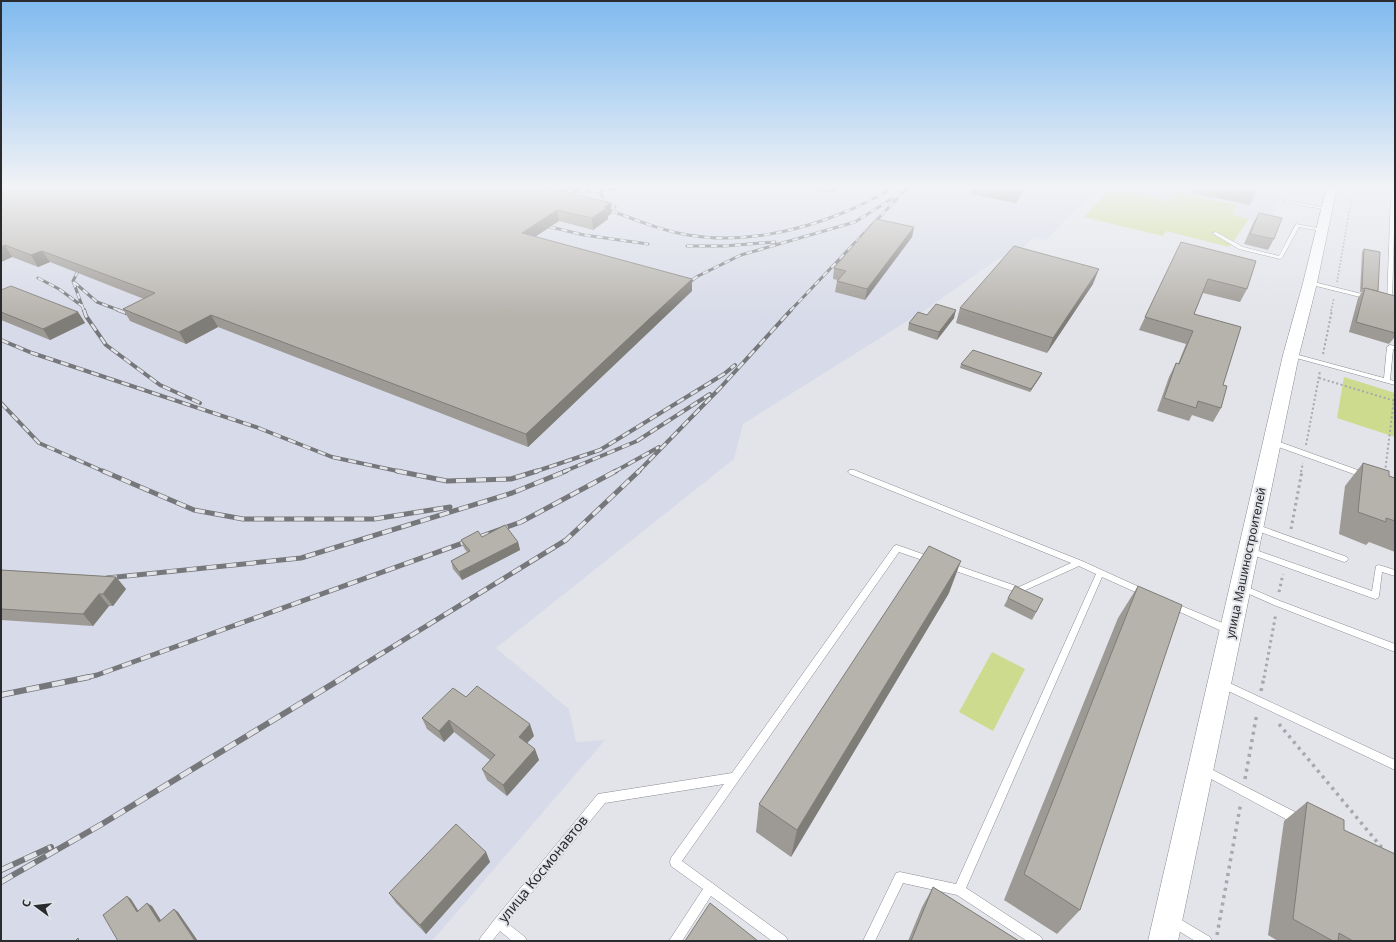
<svg xmlns="http://www.w3.org/2000/svg" width="1396" height="942" font-family="'Noto Sans',sans-serif">
	<rect width="100%" height="100%" fill="#e2e4ea"/>
	<path fill="#d7dae8" d="M1,186H1099L1046,240L1034,237L1017,254L996,260L928,308L743,424L734,459L496,648L569,709L576,742L605,740L432,941H1Z
		M1106,186H1285L1268,225L1234,215L1239,205L1177,192L1169,201Z"/>
	<path fill="#ccdb8e" d="M1112,187L1169,202L1177,193L1237,205L1233,215L1249,219L1229,247L1166,231L1163,236L1084,217Z
		M1344,377L1395,393V437L1337,418Z
		M992,652L1025,669L993,731L959,712Z"/>
	<g fill="none" stroke-linecap="round" stroke-linejoin="round">
		<g stroke="#8a8c92" stroke-width="1">
			<path id="service" d="M1360,186H1366L1395,192L1392,303L1390,304L1387,302L1391,193Z
				M1285,200L1327,208L1329,209L1327,210L1287,202H1285Z
				M1296,224L1322,229L1324,230L1322,231L1299,227L1282,258L1280,259L1239,249L1212,233L1216,232L1243,247L1279,256Z
				M1310,281L1370,296L1371,297L1368,299L1308,284V282Z
				M1390,345L1395,346V350L1393,349L1390,380L1395,381V385L1289,356L1288,355L1291,353L1384,378L1387,347Z
				M1270,440H1274L1366,473L1368,475L1366,477H1362L1270,444L1269,442Z
				M850,470H854L1082,561L1148,591L1149,593L1148,595L1145,596L1142,595L1102,577L966,888L1041,937L1043,941H1027L957,895L903,883L875,941H863L896,873L900,872L956,884L1096,574L1079,566L1019,593L947,568L946,566L947,564L950,563L1019,587L1071,563L850,474L848,472Z
				M1255,524L1347,557L1348,559L1347,561L1344,562L1252,529L1251,527L1252,525Z
				M897,545L934,558L935,560L934,562L931,563L899,552L682,861L786,937L788,941H772L711,896L682,941H669L703,889L671,866L670,862L671,858L724,784L605,803L507,923L525,937L527,941H512L500,931L492,941H479L481,937L495,919L598,794L732,773L894,546Z
				M1250,548L1372,591L1376,566L1379,565L1395,570V576L1382,572L1379,596L1378,598L1375,599L1247,553L1246,551L1247,549Z
				M1243,585L1280,601L1395,644V652L1274,605L1240,590L1239,588L1240,586Z
				M1172,602L1232,627L1233,630L1232,633L1229,634L1226,633L1169,607L1168,605L1169,603Z
				M1223,680L1395,760V770L1220,687L1218,684L1220,681Z
				M1205,766L1303,816L1304,820L1303,824L1299,825L1295,824L1202,774L1200,771L1202,768Z
				M1173,915L1210,937L1212,941H1195L1169,925L1167,921L1169,917Z"/>
		</g>
		<g stroke="#8a8c92" stroke-width="1">
			<path id="tertiary" d="M1327,186H1337L1317,283L1299,355L1178,941H1148L1283,355L1303,283Z"/>
		</g>
		<path stroke="#a6a8ad" stroke-width="1.5" stroke-dasharray="1.5 2" stroke-linecap="butt" d="M1337,282L1353,190
			M1331,311L1334,298"/>
		<path stroke="#a6a8ad" stroke-width="2" stroke-dasharray="2 2.5" stroke-linecap="butt" d="M1323,354L1332,310
			M1319,378L1395,401
			M1306,445L1320,371
			M1301,472L1303,463
			M1385,472L1395,391"/>
		<path stroke="#a6a8ad" stroke-width="3" stroke-dasharray="2.5 3.5" stroke-linecap="butt" d="M1385,474V471
			M1291,529L1302,471
			M1279,592L1283,574
			M1264,678L1276,613"/>
		<path stroke="#a6a8ad" stroke-width="3.5" stroke-dasharray="3 4.5" stroke-linecap="butt" d="M1261,691L1264,677
			M1279,724L1383,849
			M1245,779L1257,713
			M1217,935L1241,802"/>
		<use href="#service" fill="#fff" fill-rule="evenodd"/>
		<use href="#tertiary" fill="#fff" fill-rule="evenodd"/>
		<g stroke="#76777b" stroke-width="3">
			<path id="rail-far3" d="M601,187L599,191L607,203L615,207
				M555,191H599L630,186
				M601,207C629,217 658,230 688,235C740,244 797,232 845,212C863,205 880,195 897,186
				M538,224L584,235L648,244
				M687,246H724L775,242
				M78,271L73,281L84,311
				M38,278L59,289L82,306
				M74,282L97,302L121,311
				M683,287L698,276L741,255L855,222L893,198
				M790,311L909,186"/>
		</g>
		<g stroke="#76777b" stroke-width="4">
			<path id="rail-far2" d="M84,310L86,316L106,345L160,385L200,403
				M118,310L134,316
				M1,340L32,353L256,427L332,457L402,472
				M1,403L39,443L105,472
				M534,472L600,450L724,374L735,365
				M563,472L637,441L710,394
				M614,472L659,447
				M638,472L721,387L791,310"/>
		</g>
		<g stroke="#76777b" stroke-width="5">
			<path id="rail-far1" d="M103,471L194,510L243,519H374L450,507
				M397,471L447,481L511,479L537,471
				M107,578L301,558L512,493L566,471
				M84,678L97,675L521,522L616,471
				M342,678L566,540L639,471"/>
		</g>
		<g stroke="#76777b" stroke-width="6">
			<path id="rail" d="M1,695L89,677
				M1,870L51,847
				M1,882L102,824L344,677"/>
		</g>
		<use href="#rail-far3" stroke="#e2e4ea" stroke-width="2" stroke-dasharray="6" stroke-linecap="butt"/>
		<use href="#rail-far2" stroke="#e2e4ea" stroke-width="2.5" stroke-dasharray="8" stroke-linecap="butt"/>
		<use href="#rail-far1" stroke="#e2e4ea" stroke-width="3.5" stroke-dasharray="10" stroke-linecap="butt"/>
		<use href="#rail" stroke="#e2e4ea" stroke-width="4.5" stroke-dasharray="13" stroke-linecap="butt"/>
	</g>
	<path fill="#9d9994" d="M1,186L611,203V214L608,216V219L593,230L559,221L535,237L692,279V291L528,447L218,327L186,344L130,321L123,309L144,299L50,262L38,267L12,257L1,262Z
		M795,186H839L832,193Z
		M972,186H1025L1016,203L970,194Z
		M1196,186H1258L1255,194L1250,205L1193,193Z
		M1259,213L1274,239L1268,250L1244,244L1253,223Z
		M914,227L912,237L865,300L835,292L837,281L838,280L833,279L834,268Z
		M1181,242L1247,289L1240,302L1203,293L1194,314L1223,385L1221,408L1213,422L1192,415L1189,421L1157,411L1169,377L1176,363L1178,364L1186,344L1139,330Z
		M1364,249L1378,291L1395,296V338H1394L1389,344L1349,332L1358,298L1362,292H1360L1362,252Z
		M1093,284L1047,353L956,323L960,308Z
		M1,290L78,312L85,323L50,340L1,320Z
		M927,315L954,318L937,340L908,330L909,323Z
		M961,364L1042,373L1040,377L1030,392L960,368Z
		M1363,463L1389,476L1395,478V552L1369,542L1366,545L1339,534L1345,486Z
		M482,537L518,542L520,550L462,580L453,569L451,561L467,552L464,548L461,540Z
		M1,570L116,577L126,589L113,606H109L93,626L1,620Z
		M1138,586L1080,910L1057,934L1004,900L1118,618Z
		M949,593L791,857L756,832L759,804Z
		M1008,598L1039,607L1032,620L1004,606Z
		M466,697L534,736L527,743L539,760L507,796L487,780L482,769L490,760L454,732L444,742L427,729L422,718Z
		M1307,802L1344,830L1395,941H1278L1268,935L1284,821Z
		M486,852L490,862L426,934L396,903L389,893Z
		M933,887L1019,941H908L922,907Z"/>
	<path fill="#7f7d78" d="M833,186H839L832,193Z
		M1023,186H1025L1016,203L1018,193Z
		M611,203V214L608,216V219L593,230L592,218L604,207Z
		M557,210L559,221L524,244L522,233Z
		M914,227L912,237L865,300L867,289Z
		M5,245L12,257L1,262V247Z
		M42,251L50,262L38,267L31,255Z
		M1099,269L1093,284L1047,353L1053,338Z
		M692,279V291L528,447L526,434Z
		M956,310L954,318L937,340L939,332Z
		M78,312L85,323L50,340L43,329Z
		M211,315L218,327L186,344L179,332Z
		M1042,373L1040,377L1030,392L1031,389Z
		M518,542L520,550L462,580L459,572Z
		M961,561L949,593L791,857L797,830Z
		M116,577L126,589L113,606L103,594Z
		M99,594L109,606L93,626L83,614Z
		M449,720L454,732L444,742L439,731Z
		M530,724L534,736L522,748L519,737Z
		M535,749L539,760L507,796L503,785Z
		M486,852L490,862L426,934L420,925Z
		M127,896L131,899L141,915L137,912Z
		M147,903L152,906L164,925L159,922Z
		M174,909L178,912L198,941H195Z"/>
	<path fill="#b6b2ac" stroke="#7f7d78" d="M1,186H540L611,203L604,207L607,208L592,218L557,210L522,233L692,279L526,434L211,315L179,332L123,309L155,293L42,251L31,255L5,245L1,247Z
		M979,186H1023L1018,193Z
		M1213,186H1258L1255,194Z
		M1259,213L1282,218L1274,239L1250,234Z
		M876,219L914,227L867,289L837,281L846,271L834,268Z
		M1181,242L1256,261L1247,289L1208,279L1194,314L1241,327L1223,385L1227,386L1221,408L1198,401L1196,408L1164,398L1176,363L1179,364L1193,331L1145,317Z
		M1014,246L1099,269L1053,338L960,308Z
		M1364,249L1380,252L1378,291L1365,288V289L1362,288Z
		M11,286L78,312L43,329L1,312V290Z
		M1365,288L1395,296V333L1356,322Z
		M936,304L956,310L939,332L909,323L918,312L927,315Z
		M973,350L1042,373L1031,389L961,364Z
		M1363,463L1389,471V476L1395,478V521L1386,518V522L1358,512Z
		M505,525L518,542L459,572L451,561L470,551L461,540L478,531L482,537Z
		M929,546L961,561L797,830L759,804Z
		M1,570L116,577L103,594H99L83,614L1,609Z
		M1015,586L1043,599L1036,612L1008,598Z
		M1138,586L1182,605L1080,910L1024,874Z
		M477,686L530,724L519,737L535,749L503,785L482,769L495,755L449,720L439,731L422,718L453,688L466,697Z
		M1307,802L1344,820V830L1395,854V941H1353L1339,933L1338,941H1333L1293,919Z
		M456,824L486,852L420,925L389,893Z
		M933,887L1019,941H911Z
		M127,896L137,912L147,903L159,922L174,909L195,941H118L103,915Z
		M710,903L758,941H685Z
		M78,938L79,941H75Z"/>
	<linearGradient id="sky" x2="0" y2="1"><stop stop-color="#7fbaef"/><stop offset="0.59" stop-color="#f2f3f6"/><stop offset="1" stop-color="#f2f3f6" stop-opacity="0"/></linearGradient>
	<rect width="1396" height="317" fill="url(#sky)"/>
	<g text-anchor="middle" stroke-width="4" stroke-linejoin="round" paint-order="stroke">
		<g font-size="12" fill="#2a2b2e" stroke="#e2e4ea">
			<text transform="translate(1246 563) rotate(-78)" y="4">улица Машиностроителей</text>
		</g>
		<g font-size="14" fill="#2a2b2e" stroke="#e2e4ea">
			<text transform="translate(543 869) rotate(-51)" y="5">улица Космонавтов</text>
		</g>
	</g>
	<rect width="1396" height="942" fill="none" stroke="#2a2b2e" stroke-width="4"/>
	<g transform="translate(36 906) rotate(285)" stroke="#e2e4ea" stroke-width="3" paint-order="stroke">
	<path d="M0-3L7 15L0 10L-7 15Z" fill="#2a2b2e"/>
	<text y="-6" font-size="11" font-weight="bold" text-anchor="middle" fill="#2a2b2e">С</text>
	</g>
</svg>
